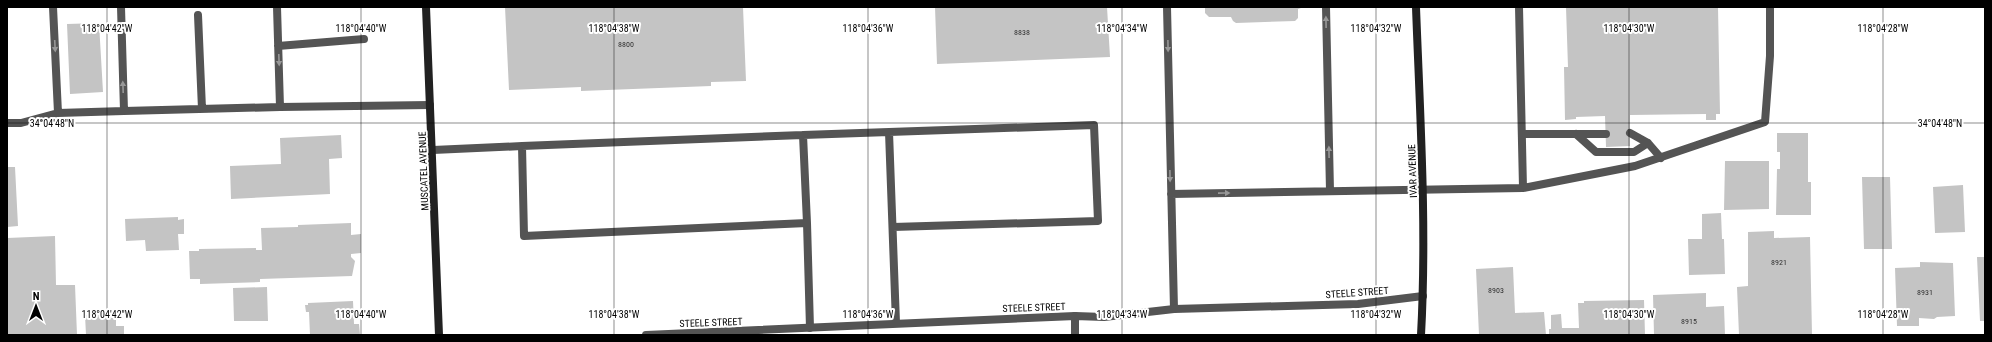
<svg xmlns="http://www.w3.org/2000/svg" width="1992" height="342" font-family="'Roboto Condensed',sans-serif">
	<rect width="100%" height="100%" fill="#fff"/>
	<path fill="#c4c4c4" d="M505,7H743L746,81L711,82V86L581,91V87L509,90Z
		M935,7H1107L1110,57L937,64Z
		M1205,7H1304L1298,9V18L1295,21L1236,23L1233,21L1231,17H1209L1205,13Z
		M1566,7H1718L1720,114H1716V120H1706V114L1630,115V146L1606,147L1605,116L1576,117V119L1565,120L1564,67H1568Z
		M99,23L103,92L70,94L67,24Z
		M1777,133H1808V182H1811V215H1776L1777,169H1780V152H1777Z
		M341,135L342,158L329,159L330,194L231,199L230,166L281,164L280,138Z
		M1725,161H1769V209L1724,210Z
		M7,167H15L18,226L7,227Z
		M1862,177H1890L1892,249H1864Z
		M1963,185L1965,232L1935,233L1933,187Z
		M1721,213L1722,239H1724L1725,274L1689,275L1688,239H1702V214Z
		M178,217V220L184,219V234H178L179,250L146,251L145,240L126,241L125,219Z
		M351,223V235L361,234V253L351,254V257L355,261L352,276L260,279V282L200,284V279H190L189,251H199V249L256,248V250H262L261,228L298,227V225Z
		M1774,231V238L1810,237L1812,335H1739L1737,287L1748,286V232Z
		M55,236L56,285H75L77,335H7V238Z
		M1977,257H1985V321H1980Z
		M1920,262L1953,263L1955,316L1937,317L1934,319L1919,318V326H1897L1895,268L1920,267Z
		M1513,267L1515,313L1544,312L1546,335H1479L1476,269Z
		M267,287L268,321H234L233,288Z
		M1706,293V307L1724,306L1725,335H1654L1653,295Z
		M1644,300L1645,335H1549V329H1551V315L1561,314L1562,328H1579L1578,303H1584V301Z
		M353,301L354,324H359L360,335H310L309,312H306L305,305H308V303Z
		M116,314V326H124V335H86L85,315Z"/>
	<g fill="none" stroke-linecap="round" stroke-linejoin="round">
		<path stroke="#545454" stroke-width="8" d="M53,7L58,113L124,111L121,7
			M277,7L280,107
			M1167,7L1174,309
			M1326,7L1330,191
			M198,15L202,109
			M278,46L364,39
			M124,111L280,107L430,105
			M7,123H21L58,113
			M1630,133L1648,143L1661,158
			M1522,134H1606
			M1576,134L1596,152H1634L1648,143
			M803,135L522,146L524,236L807,223
			M433,150L522,146
			M1523,188L1635,166L1765,122L1770,56V7
			M1171,194L1523,188L1519,7
			M893,227L1098,221L1094,125L889,132L896,323
			M1075,316V335
			M810,328L807,223L803,135L889,132"/>
		<path stroke="#545454" stroke-width="8" d="M646,335L1075,316L1104,317L1174,309L1358,304L1423,296"/>
		<path stroke="#212121" stroke-width="8" d="M426,7L439,335
			M1416,7C1420,116 1427,226 1421,335"/>
	</g>
	<defs><path id="oneway-solid" d="M-6-.8H1V-3.2L6.5 0L1 3.2V.8H-6Z"/></defs>
	<g fill="#989898">
		<use href="#oneway-solid" transform="translate(1326 22) rotate(-91)"/>
		<use href="#oneway-solid" transform="translate(55 46) rotate(87)"/>
		<use href="#oneway-solid" transform="translate(1168 46) rotate(89)"/>
		<use href="#oneway-solid" transform="translate(279 60) rotate(88)"/>
		<use href="#oneway-solid" transform="translate(123 87) rotate(-92)"/>
		<use href="#oneway-solid" transform="translate(1329 152) rotate(-91)"/>
		<use href="#oneway-solid" transform="translate(1170 176) rotate(89)"/>
		<use href="#oneway-solid" transform="translate(1224 193) rotate(-1)"/>
	</g>
	<path fill="none" stroke="#000" stroke-width="1" stroke-opacity="0.45" d="M107,7V335M361,7V335M614,7V335M868,7V335M1122,7V335M1376,7V335M1629,7V335M1883,7V335M7,123H1985"/>
	<g text-anchor="middle" stroke-width="4" stroke-linejoin="round" paint-order="stroke">
		<g font-size="8" fill="#313131">
			<text x="1022" y="35">8838</text>
			<text x="626" y="47">8800</text>
			<text x="1779" y="265">8921</text>
			<text x="1496" y="293">8903</text>
			<text x="1925" y="295">8931</text>
			<text x="1689" y="324">8915</text>
		</g>
		<g font-size="10" fill="#000" stroke="#fff">
			<text transform="translate(423 171) rotate(-92)" y="4">MUSCATEL AVENUE</text>
			<text transform="translate(1412 171) rotate(-92)" y="4">IVAR AVENUE</text>
			<text transform="translate(1357 292) rotate(-4)" y="4">STEELE STREET</text>
			<text transform="translate(1034 307) rotate(-2)" y="4">STEELE STREET</text>
			<text transform="translate(711 322) rotate(-2)" y="4">STEELE STREET</text>
		</g>
	</g>
	<g font-size="10" text-anchor="middle" fill="#000" stroke="#fff" stroke-width="4" stroke-linejoin="round" paint-order="stroke">
		<text x="107" y="32">118°04'42"W</text>
		<text x="361" y="32">118°04'40"W</text>
		<text x="614" y="32">118°04'38"W</text>
		<text x="868" y="32">118°04'36"W</text>
		<text x="1122" y="32">118°04'34"W</text>
		<text x="1376" y="32">118°04'32"W</text>
		<text x="1629" y="32">118°04'30"W</text>
		<text x="1883" y="32">118°04'28"W</text>
		<text x="52" y="127">34°04'48"N</text>
		<text x="1940" y="127">34°04'48"N</text>
		<text x="107" y="318">118°04'42"W</text>
		<text x="361" y="318">118°04'40"W</text>
		<text x="614" y="318">118°04'38"W</text>
		<text x="868" y="318">118°04'36"W</text>
		<text x="1122" y="318">118°04'34"W</text>
		<text x="1376" y="318">118°04'32"W</text>
		<text x="1629" y="318">118°04'30"W</text>
		<text x="1883" y="318">118°04'28"W</text>
	</g>
	<rect width="1992" height="342" fill="none" stroke="#000000" stroke-width="16"/>
	<g transform="translate(36 306)" stroke="#ffffff" stroke-width="3" paint-order="stroke">
	<path d="M0-3L7 15L0 10L-7 15Z" fill="#000000"/>
	<text y="-6" font-size="11" font-weight="bold" text-anchor="middle" fill="#000000">N</text>
	</g>
</svg>
